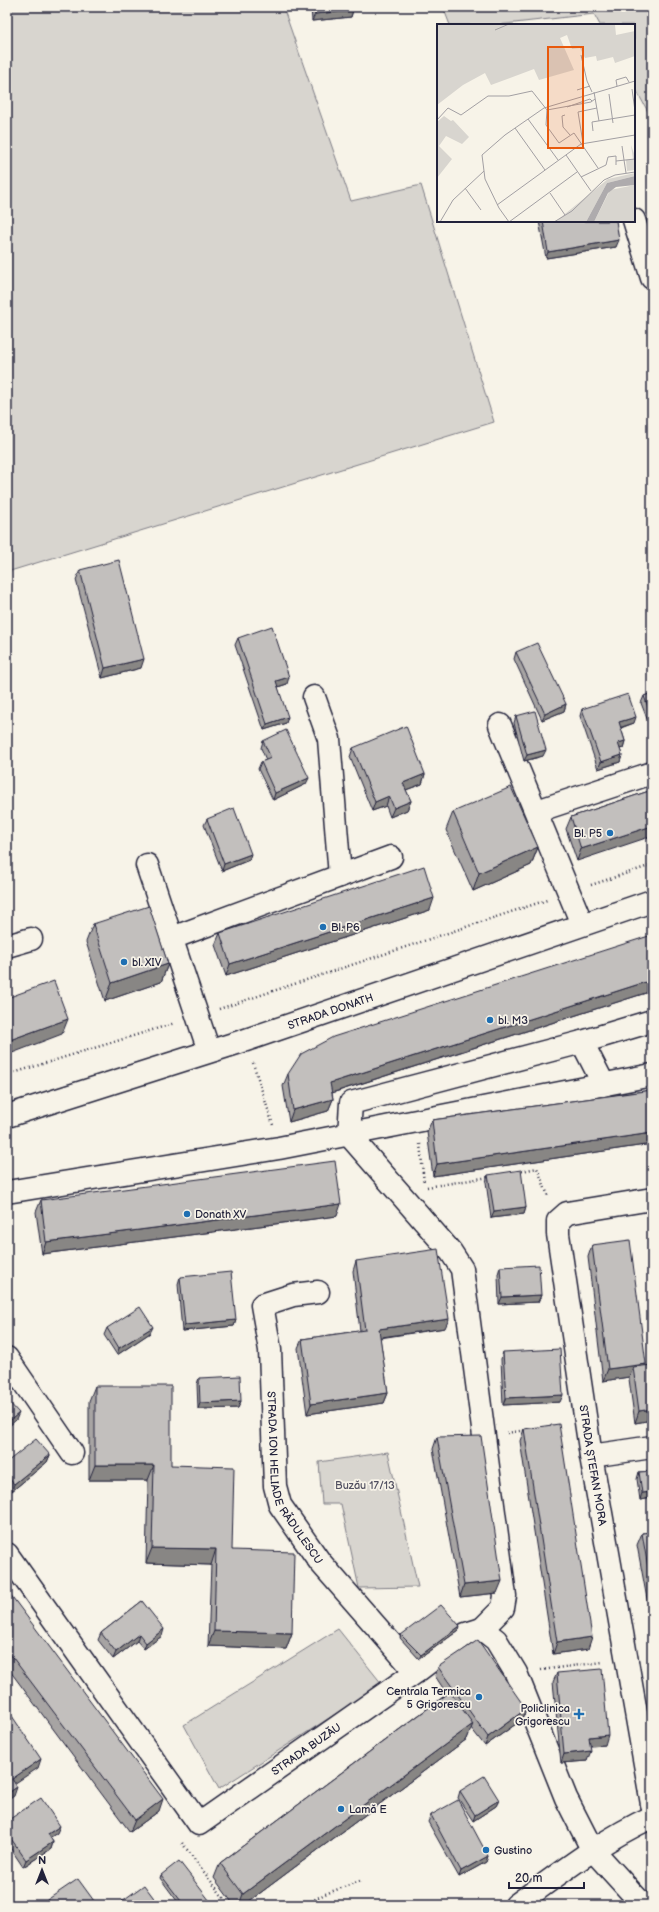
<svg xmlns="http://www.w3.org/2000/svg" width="659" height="1912" font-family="'Balsamiq Sans',sans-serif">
	<rect width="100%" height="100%" fill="#f7f3e8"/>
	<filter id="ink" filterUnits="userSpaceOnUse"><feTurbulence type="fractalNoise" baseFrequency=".025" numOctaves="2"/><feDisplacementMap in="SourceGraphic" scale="8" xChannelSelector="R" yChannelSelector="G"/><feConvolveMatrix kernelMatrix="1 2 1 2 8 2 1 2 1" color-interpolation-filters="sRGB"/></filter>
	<g filter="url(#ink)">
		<path fill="#d8d5cf" stroke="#7d7c85" d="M7,7H283L351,201L421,185L494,422L7,572Z
			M443,7H652V119L634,86V25H600L594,14L497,25H450Z
			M388,1452L418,1587L359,1588L341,1504H322L319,1462Z
			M338,1629L382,1684L219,1789L184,1725Z"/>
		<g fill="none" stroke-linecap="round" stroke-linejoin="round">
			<g stroke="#22223b" stroke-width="25">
				<g id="minor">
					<path d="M634,220L652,278"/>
					<path d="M314,697L329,739L340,876"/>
					<path d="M500,725L582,924"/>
					<path d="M537,811L652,773"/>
					<path d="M147,865L209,1051"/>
					<path d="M172,938L391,857"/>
					<path d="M7,946L31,939"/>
					<path d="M582,1042L604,1085"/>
					<path d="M7,1192L279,1148L652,1075"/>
					<path id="s1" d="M652,1199L567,1213L558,1221V1234L591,1456L652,1804"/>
					<path id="s2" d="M318,1292L293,1295L262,1305L270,1350L275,1486L280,1505L320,1562L416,1672"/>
					<path d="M7,1358L72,1453"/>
					<path d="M591,1456L652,1447"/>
					<path id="s3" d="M7,1554L199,1824L416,1672L466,1634L482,1629L496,1640L516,1673L566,1798L592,1849L643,1905"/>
					<path d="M482,1629L503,1608L505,1596L462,1269L451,1252L349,1135L351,1103L582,1042L652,1021"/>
				</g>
			</g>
			<g stroke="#22223b" stroke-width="25">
				<g id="major">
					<path id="s4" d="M7,1116L246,1040L652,901"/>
					<path d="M516,1905C560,1873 602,1840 652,1817"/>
				</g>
			</g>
			<path stroke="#22223b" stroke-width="2.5" stroke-dasharray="1 3" stroke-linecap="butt" d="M591,885L652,865
				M219,1009L547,900
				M253,1063L273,1125
				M7,1075L175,1023
				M420,1144L424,1183
				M518,1172L537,1168L549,1198
				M427,1187L489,1177
				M507,1433L526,1430
				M541,1670L603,1662
				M182,1843L229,1905
				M304,1905L325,1894L360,1881"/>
			<use href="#minor" stroke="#f7f3e8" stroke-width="22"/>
			<use href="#major" stroke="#f7f3e8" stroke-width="22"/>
		</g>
		<path fill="#a7a4a3" stroke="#22223b" d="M311,7H353V10L351,17L312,21Z
			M539,221H616V247L546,258Z
			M80,570L141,668L102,678L76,580Z
			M238,638L287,684L278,687L286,723L264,730L235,645Z
			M516,652L566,704L564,711L542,720L514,659Z
			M652,693V729H651L641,703L644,696Z
			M582,709L634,723L621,728L625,741L623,748L620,749L622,755L620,762L598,769L580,716Z
			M516,716L543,756L524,761L514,723Z
			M263,741L306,784L273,800L258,769L261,762L266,760L261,748Z
			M353,748L425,774L422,784L406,790L411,801L407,810L390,817L386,806L372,811L350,757Z
			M652,790L577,861L566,829L571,817Z
			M453,812L538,847L531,865L473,891L446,830Z
			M207,819L249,860L222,871L204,825Z
			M430,910L226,976L215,945L220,933Z
			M93,924L168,964L161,982L105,1001L86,942Z
			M652,935V991L332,1093L333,1099L328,1111L289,1122L283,1086L288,1074Z
			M652,1090V1144L433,1176L427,1132L432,1120Z
			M488,1175L526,1207L524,1214L491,1218L486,1182Z
			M41,1200L337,1216L42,1254L36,1212Z
			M592,1245L645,1366L652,1365V1420L635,1423L629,1379V1377L603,1381L588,1257Z
			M356,1261L445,1328L380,1338L388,1393L384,1403L307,1414L298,1348L302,1339L360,1331L353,1271Z
			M500,1267L541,1295L538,1302L499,1304L498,1274Z
			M180,1277L236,1320L234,1326L182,1331L178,1284Z
			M107,1328L150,1333L117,1355L104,1335Z
			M503,1352L560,1402L503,1405L501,1359Z
			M199,1378L241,1401L238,1408L198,1409L197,1384Z
			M95,1386L171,1465L292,1633L286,1649L208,1646L211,1565L146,1563L148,1480H89V1401Z
			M524,1429L588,1649L553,1654L520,1441Z
			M437,1437L497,1593L460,1597L433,1449Z
			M50,1455L47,1462L12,1491L7,1485V1462Z
			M652,1471V1498L640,1500L637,1479L639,1472Z
			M652,1532V1626L637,1545L642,1533Z
			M7,1590L159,1811L130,1832L7,1667Z
			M142,1601L162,1636L144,1649L137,1641L113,1659L98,1640L101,1633Z
			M459,1630L419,1659L400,1638L401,1635Z
			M438,1667L526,1709L523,1719L485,1746L471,1728L467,1739L244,1905H234L214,1878L220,1863L447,1694L435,1676Z
			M557,1673L605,1745L590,1746L587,1761L561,1763L553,1682Z
			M460,1791L499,1800L496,1806L473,1821L458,1798Z
			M431,1815L488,1856L486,1862L459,1877L428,1822Z
			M7,1821L57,1833L50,1837L53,1842L51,1849L23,1867L7,1843Z
			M161,1875L213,1905H180L160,1878Z
			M47,1900L97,1905H45Z
			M122,1901L159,1905H122L121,1904Z"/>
		<path fill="#888684" stroke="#22223b" d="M353,10L351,17L312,21L315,14Z
			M619,240L616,247L546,258L548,252Z
			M144,659L141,668L102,678L105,668Z
			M289,677L287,684L274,688L276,681Z
			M566,704L564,711L542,720L545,714Z
			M288,717L286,723L264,730L267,724Z
			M636,717L634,723L616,729L619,722Z
			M625,741L623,748L616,750L618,743Z
			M546,750L543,756L524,761L527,755Z
			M622,755L620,762L598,769L601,762Z
			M425,774L422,784L400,792L403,783Z
			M309,778L306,784L273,800L275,793Z
			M389,796L386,806L372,811L375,802Z
			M411,801L407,810L390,817L394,808Z
			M652,826V836L577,861L581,849Z
			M538,847L531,865L473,891L479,873Z
			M251,854L249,860L222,871L224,864Z
			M434,898L430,910L226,976L230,964Z
			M168,964L161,982L105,1001L112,983Z
			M652,980V991L325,1095L330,1083Z
			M68,1019L62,1034L7,1055V1041Z
			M333,1099L328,1111L289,1122L293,1110Z
			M652,1133V1144L433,1176L437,1164Z
			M341,1204L337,1216L42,1254L46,1242Z
			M526,1207L524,1214L491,1218L494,1211Z
			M541,1295L538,1302L499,1304L502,1297Z
			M449,1319L445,1328L375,1338L379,1329Z
			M236,1320L234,1326L182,1331L185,1325Z
			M153,1327L150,1333L117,1355L119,1348Z
			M646,1364L641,1376L633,1367L629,1377L603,1381L608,1369Z
			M388,1393L384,1403L307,1414L311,1404Z
			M563,1395L560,1402L503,1405L506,1398Z
			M241,1401L238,1408L198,1409L200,1403Z
			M652,1409V1420L635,1423L639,1411Z
			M19,1413L16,1420L7,1428V1423Z
			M50,1455L47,1462L12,1491L14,1484Z
			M95,1465H154L148,1480H89Z
			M652,1492V1498L640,1500L642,1493Z
			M152,1548L216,1549L211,1565L146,1563Z
			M502,1581L497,1593L460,1597L464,1585Z
			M460,1626L459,1630L419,1659L421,1655Z
			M164,1629L162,1636L144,1649L146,1643Z
			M214,1631L292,1633L286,1649L208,1646Z
			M139,1634L137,1641L113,1659L116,1652Z
			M592,1637L588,1649L553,1654L557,1642Z
			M526,1709L523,1719L485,1746L488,1737Z
			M473,1724L467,1739L244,1905H239L243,1894Z
			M608,1735L605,1745L586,1746L589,1737Z
			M591,1751L587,1761L561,1763L564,1754Z
			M41,1759L38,1768L8,1788L12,1779Z
			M17,1787L14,1796L7,1801V1794Z
			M163,1799L159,1811L130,1832L135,1820Z
			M499,1800L496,1806L473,1821L475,1815Z
			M60,1826L57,1833L45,1841L48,1834Z
			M53,1842L51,1849L23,1867L26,1860Z
			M488,1856L486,1862L459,1877L461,1871Z"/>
		<path fill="#c2bfbd" stroke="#22223b" d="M314,7H353V10L315,14Z
			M543,221H616L619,240L548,252Z
			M119,560L144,659L105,668L80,570Z
			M272,626L289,677L276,681L288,717L267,724L238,638Z
			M537,643L566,704L545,714L516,652Z
			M652,693V718L644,696Z
			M628,694L636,717L619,722L625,741L618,743L622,755L601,762L582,709Z
			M535,711L546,750L527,755L516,716Z
			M406,726L425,774L403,783L411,801L394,808L389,796L375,802L353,748Z
			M286,730L309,778L275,793L261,762L271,758L263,741Z
			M511,787L538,847L479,873L453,812Z
			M652,790V826L581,849L571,817Z
			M234,808L251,854L224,864L207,819Z
			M424,866L434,898L230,964L220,933Z
			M149,906L168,964L112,983L93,924Z
			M652,935V980L330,1083L333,1099L293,1110L288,1074L301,1054L333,1037Z
			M54,981L68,1019L7,1041V998Z
			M652,1090V1133L437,1164L432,1120Z
			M335,1161L341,1204L46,1242L41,1200Z
			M521,1170L526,1207L494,1211L488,1175Z
			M630,1240L646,1364L608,1369L592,1245Z
			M438,1249L449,1319L379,1329L388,1393L311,1404L302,1339L365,1330L356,1261Z
			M539,1265L541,1295L502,1297L500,1267Z
			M231,1272L236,1320L185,1325L180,1277Z
			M140,1307L153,1327L119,1348L107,1328Z
			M560,1349L563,1395L506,1398L503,1352Z
			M652,1365V1409L639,1411L633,1367Z
			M240,1376L241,1401L200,1403L199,1378Z
			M95,1386H171V1465L234,1467L232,1550L294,1552L292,1633L214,1631L216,1549L152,1548L154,1465H95Z
			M7,1400L19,1413L7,1423Z
			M559,1424L592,1637L557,1642L524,1429Z
			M481,1436L502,1581L464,1585L437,1437Z
			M36,1439L50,1455L14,1484L7,1476V1462Z
			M652,1471V1492L642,1493L639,1472Z
			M652,1532V1591L642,1533Z
			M7,1590L163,1799L135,1820L7,1650Z
			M142,1601L164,1629L146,1643L139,1634L116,1652L101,1633Z
			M441,1605L460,1626L421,1655L401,1635Z
			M478,1640L526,1709L488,1737L438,1667Z
			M602,1669L608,1735L589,1737L591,1751L564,1754L557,1673Z
			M450,1692L473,1724L243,1894L220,1863Z
			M12,1716L41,1759L12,1779L17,1787L7,1794V1719Z
			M484,1776L499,1800L475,1815L460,1791Z
			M41,1798L60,1826L48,1834L53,1842L26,1860L7,1833V1821Z
			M458,1800L488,1856L461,1871L431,1815Z
			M179,1861L213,1905H184L161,1875Z
			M78,1879L97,1905H50L47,1900Z
			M144,1885L159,1905H126L122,1901Z"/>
	</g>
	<g fill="#1f6fb2" stroke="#f7f3e8" stroke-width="1.5">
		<circle cx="610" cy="833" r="4"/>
		<circle cx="323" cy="927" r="4"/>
		<circle cx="124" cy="962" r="4"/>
		<circle cx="490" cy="1020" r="4"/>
		<circle cx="187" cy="1214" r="4"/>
		<circle cx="479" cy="1697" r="4"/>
		<path d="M577 1708h4v4h4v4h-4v4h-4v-4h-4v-4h4z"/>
		<circle cx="341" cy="1809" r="4"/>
		<circle cx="486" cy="1850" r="4"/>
	</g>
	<g text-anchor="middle" stroke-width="3.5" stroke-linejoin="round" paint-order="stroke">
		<g font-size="11" fill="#22223b" stroke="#f7f3e8" text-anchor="start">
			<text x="602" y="837" text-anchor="end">Bl. P5</text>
			<text x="331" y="931">Bl. P6</text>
			<text x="132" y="966">bl. XIV</text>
			<text x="498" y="1024">bl. M3</text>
			<text x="195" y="1218">Donath XV</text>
			<text x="471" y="1695" text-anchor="end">Centrala Termica<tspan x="471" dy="13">5 Grigorescu</tspan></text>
			<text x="570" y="1712" text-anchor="end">Policlinica<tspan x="570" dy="13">Grigorescu</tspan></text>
			<text x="349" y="1813">Lamă E</text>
			<text x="494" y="1854">Gustino</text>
		</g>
		<g font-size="11" fill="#22223b" stroke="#f7f3e8">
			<text dy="4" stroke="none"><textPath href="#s4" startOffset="340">STRADA DONATH</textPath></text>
			<text dy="4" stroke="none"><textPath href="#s1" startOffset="345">STRADA ȘTEFAN MORA</textPath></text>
			<text dy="4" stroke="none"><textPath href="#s2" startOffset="237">STRADA ION HELIADE RĂDULESCU</textPath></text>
			<text dy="4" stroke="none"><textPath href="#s3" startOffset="462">STRADA BUZĂU</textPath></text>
		</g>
		<g font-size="11" fill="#504f60" stroke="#f7f3e8">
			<text x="365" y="1489">Buzău 17/13</text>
		</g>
	</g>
	<g transform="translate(437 24)">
		<rect width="198" height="198" fill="#f7f3e8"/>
		<path d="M0,0H181L178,1L179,11L198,7V32L178,39L176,33L160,37L159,32L148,34L143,24L135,25L130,11L123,14L137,46L102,56L97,45L54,61L48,49L26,61L0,81ZM7,92L14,97L16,96L32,113L25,120L9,112L2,122L15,135L0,154V98ZM194,121L198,132V146L190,147L189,136L196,135ZM198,149V152L170,159L149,198H118L171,155ZM198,161V198H157L173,166Z" fill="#d8d5cf"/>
		<path d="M198,152V161L179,163L171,169L157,198H149L170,159Z" fill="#aeabad"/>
		<path fill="none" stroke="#a29fa3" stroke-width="1" d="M58,6L72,0M144,31L150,57L155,68M180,62L179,56L189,53L192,58M195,65L198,87M140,66L153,62M157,68L162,97M172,70L176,99M130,83L153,75L155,77M110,86L154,78L158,75M128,91L125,92L126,103L133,111M91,95L121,136M0,96L11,84L24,91L51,72H72L95,67L110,86L109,101L122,119L137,109L161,144M78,104L108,146M156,107L155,98L198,91M146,119L141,88L160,84M185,122L187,136M129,131L154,167M187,136L189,149M179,141V137L198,135M144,153L169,141L171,133L179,132V137M28,164L44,186M113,169L128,191M60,181L144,120L198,111M3,198L16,176L47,147M72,198L140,148M72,198L62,184L48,155L45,131L68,111L107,84L198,57M117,198L135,187L167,156L178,151L198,148"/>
		<path fill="#e8590c" fill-opacity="0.15" stroke="#e8590c" stroke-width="2" d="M111,23H146V124H111Z"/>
		<rect width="198" height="198" fill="none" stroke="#22223b" stroke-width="2"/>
	</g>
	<rect width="659" height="1912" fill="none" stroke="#f7f3e8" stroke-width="24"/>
	<rect x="12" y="12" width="635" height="1888" fill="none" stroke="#22223b" stroke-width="1.5" filter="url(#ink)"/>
	<g transform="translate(42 1870)" stroke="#f7f3e8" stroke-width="3" paint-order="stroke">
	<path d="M0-3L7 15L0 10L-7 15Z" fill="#22223b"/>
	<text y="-6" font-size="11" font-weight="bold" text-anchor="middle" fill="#22223b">N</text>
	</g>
	<path d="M509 1882v6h75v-6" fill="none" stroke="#22223b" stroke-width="2"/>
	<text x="515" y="1882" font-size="12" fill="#22223b" stroke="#f7f3e8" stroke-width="3" paint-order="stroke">20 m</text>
</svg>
